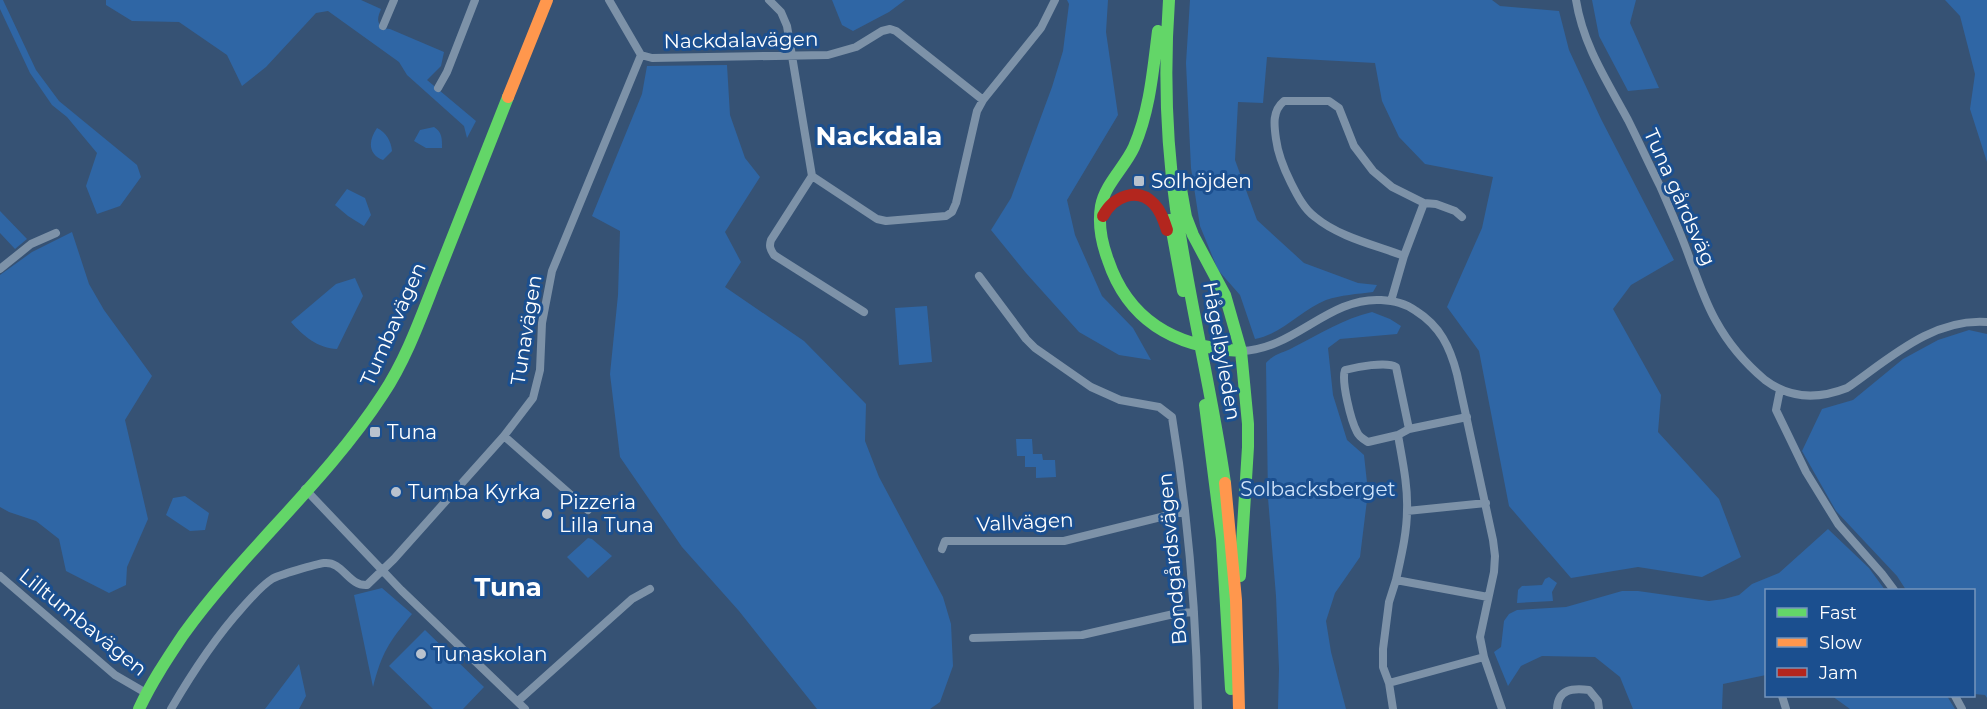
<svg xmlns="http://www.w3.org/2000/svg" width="1987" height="709" font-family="Montserrat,sans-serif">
	<rect width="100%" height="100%" fill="#365274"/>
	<path fill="#2f66a5" d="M0,0H3L36,70L59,101L137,165L141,177L120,206L97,214L86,186L97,153L67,117L52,105L30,73L0,9Z
		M106,0H361L381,9C378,17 376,21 382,28L390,29L444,52L441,66L427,80L476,121L467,138L464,126L407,75L399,62L328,11L316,13L266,67L242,86L227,55L179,22L132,21L106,5Z
		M832,0H905L889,12L853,31L842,25Z
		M1067,0H1108L1106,32L1118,115L1067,200L1075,235L1102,296L1133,328L1151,360L1119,355L1079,332L1026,273L991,230L1011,198L1052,87L1063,51L1069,4Z
		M1190,0H1492L1500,6L1559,11L1569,50L1601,119L1674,260L1631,285L1613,309L1661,395L1658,432L1719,499L1741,557L1702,577L1638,567L1571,578L1509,506L1479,351L1447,307L1482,228L1493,177L1425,164L1399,137L1382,101L1375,63L1267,57L1263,103L1238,102L1235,160L1257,220L1304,263L1358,283L1377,285L1373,292C1357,294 1341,295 1326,300C1301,310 1282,334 1255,339L1240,295L1218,270L1200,226L1191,168L1186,63Z
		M1592,0H1636L1630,23L1659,88L1628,91L1599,36Z
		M1945,0H1987V162L1970,109L1975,74L1960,16Z
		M727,65L730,115L745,158L760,177L725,232L741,262L725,287L804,341L866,404L865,441L879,477L943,597L951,624L953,666L940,702L930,709H817L739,611L682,547L620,457L610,374L618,295L620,231L592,216L642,94L647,66Z
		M434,127C442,132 442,138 442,148H426L414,141L420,130Z
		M377,128C386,132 391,141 392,151L383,160C368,154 368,141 377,128Z
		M347,189L365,198L371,215L364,226L348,216L335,205Z
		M0,211L27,239L15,249L0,233Z
		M72,232L89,284L104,310L152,376L125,420L148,519L127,567L126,585L109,593L66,571L59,539L36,521L9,512L0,507V275L32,252Z
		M355,278L363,296L337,349C319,349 302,335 291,322L336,284Z
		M927,306L932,362L899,365L895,308Z
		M1372,312L1390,319L1401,326L1397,334L1340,339L1328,348L1333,395L1347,440L1364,455L1368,492L1360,557L1335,593L1326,621L1331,652L1346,709H1278L1279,669L1276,596L1268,498L1266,363C1276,352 1282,354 1294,347C1320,334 1343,319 1372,312Z
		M1969,330L1987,334V698L1985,695L1974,694V590H1906L1897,576L1836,511L1802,451L1822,409L1853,400L1903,359L1938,340Z
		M1016,439H1032L1033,454H1042L1043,460H1055L1056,477L1036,478V467H1025V456H1017Z
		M185,496L209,513L205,530L190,531L166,515L173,498Z
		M1828,529L1869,568L1885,590H1766V675L1723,684L1722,709H1633L1620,677L1595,657L1542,656L1521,666L1508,686L1494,652L1501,647L1504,621L1509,614L1517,610L1566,607L1622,591H1638L1709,601L1724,599L1739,595L1752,584L1779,573Z
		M588,538L592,539L612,556L588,578L567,557Z
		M1549,577L1557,583L1552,592L1553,601L1517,603L1518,590L1522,586L1542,585L1545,579Z
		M382,588L412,614C389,642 382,652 373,687L354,595Z
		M425,630L484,687L463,709H433L389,666Z
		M299,664L306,696L299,709H265Z
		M1832,696H1947L1955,709H1850Z"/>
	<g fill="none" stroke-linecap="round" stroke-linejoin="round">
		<path stroke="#7d92a8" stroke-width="8" d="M609,0L641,55L652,58L828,55L856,47L882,31L890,29L896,31L983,100
			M769,0L781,12L787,26L812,176L877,219L886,221L946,216L952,212L956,203L977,111L983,100L1041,28L1055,0
			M1576,0C1583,45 1607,81 1628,120C1639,142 1649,164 1660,186C1671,211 1682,236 1691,262C1699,282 1705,302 1716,321C1728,343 1746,364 1765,380C1790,399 1819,399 1847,388C1889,359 1932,318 1987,322
			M383,26L394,0
			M438,88L447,72L475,0
			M812,176L771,240C769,246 770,249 774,255L864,312
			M1404,256C1375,245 1339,237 1315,217C1304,209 1297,195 1291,183C1284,169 1278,155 1276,139C1274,125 1272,111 1284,101H1329L1339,108L1354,146L1373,171L1392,187L1424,203L1436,204L1455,211L1462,217
			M0,269L31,244L56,233
			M979,276L1026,339L1035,348L1091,387L1120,400L1159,407L1172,417C1188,514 1196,611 1198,709
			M1391,301L1404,256L1424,203
			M1241,351C1294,350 1328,297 1381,300C1394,301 1405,303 1416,311C1440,326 1450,347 1457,374L1493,540L1495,556L1494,572L1480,637L1484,657L1502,709
			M1780,390L1776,410L1806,472L1838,524L1882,574L1894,590
			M1409,429L1398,435L1368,442C1363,439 1359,437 1357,432C1351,421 1341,381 1345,370C1356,367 1387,361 1396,367L1409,429L1467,417
			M504,436L588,510
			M305,489L401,590L525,709
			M1407,511L1486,503
			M942,549L945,541H1064L1185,511
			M0,576L115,675L146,693
			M1396,580C1401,557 1407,533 1407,510C1408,485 1402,459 1398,435
			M973,638L1082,635L1178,613L1194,612
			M1389,683L1484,657
			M1782,696L1786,709
			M1955,696L1962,709
			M518,701L632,599L650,589
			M171,709C192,673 214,639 242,608C251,598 261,586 272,579C278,575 317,564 324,563C343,561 348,586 367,585L394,559L504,436L533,398L540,370L542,323L552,271L641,55
			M1393,709L1389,683L1383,667V649L1389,602L1396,580L1488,597
			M1557,709C1558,689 1572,688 1589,690L1598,701L1599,709"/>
		<path stroke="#63d668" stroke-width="12" d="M1169,0C1164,70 1166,140 1176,209C1189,301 1212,391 1225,483
			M1158,31C1153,70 1150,110 1134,147C1125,167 1105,184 1101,206C1098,224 1102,244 1108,260C1129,323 1178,348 1241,351
			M1181,189L1186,217L1193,235L1225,295L1241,351L1248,424V447L1240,576
			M1170,220L1183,291
			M1205,405L1222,539L1231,689
			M139,709C151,683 167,659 183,635C244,550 326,482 383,394C407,358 422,314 438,274C461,215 485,156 508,97"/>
		<path stroke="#ff974d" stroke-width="12" d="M508,97L547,0
			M1225,483L1236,600L1239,709"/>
		<path stroke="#b3261e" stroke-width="12" d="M1103,216C1113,197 1137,186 1154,204C1161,211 1164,221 1167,230"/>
	</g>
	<g fill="#b9c2ce" stroke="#1b4f8f" stroke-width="2">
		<rect x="1133" y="175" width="12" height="12" rx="3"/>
		<rect x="369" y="426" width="12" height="12" rx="3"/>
		<circle cx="396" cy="492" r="6"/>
		<circle cx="547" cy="514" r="6"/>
		<circle cx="421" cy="654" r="6"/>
	</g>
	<g text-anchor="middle" stroke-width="6" stroke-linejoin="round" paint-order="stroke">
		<g font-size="20" fill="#fff" stroke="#1b4f8f">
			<text transform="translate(741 40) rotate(-1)" y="7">Nackdalavägen</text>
			<text transform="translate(1680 197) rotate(66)" y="7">Tuna gårdsväg</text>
			<text transform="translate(393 324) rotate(-66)" y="7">Tumbavägen</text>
			<text transform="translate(526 330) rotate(-81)" y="7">Tunavägen</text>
			<text transform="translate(1222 351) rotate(80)" y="7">Hågelbyleden</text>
			<text transform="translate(1025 522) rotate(-3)" y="7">Vallvägen</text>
			<text transform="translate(1172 559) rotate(-95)" y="7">Bondgårdsvägen</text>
			<text transform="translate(83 622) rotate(39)" y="7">Lilltumbavägen</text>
		</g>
		<g font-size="20" fill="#fff" stroke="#1b4f8f" text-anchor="start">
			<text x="1151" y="188">Solhöjden</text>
			<text x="387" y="439">Tuna</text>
			<text x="408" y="499">Tumba Kyrka</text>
			<text x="559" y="509">Pizzeria<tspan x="559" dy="23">Lilla Tuna</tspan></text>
			<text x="433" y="661">Tunaskolan</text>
		</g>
		<g font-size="20" fill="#cfe3fa" stroke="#1b4f8f">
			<text x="1318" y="496">Solbacksberget</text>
		</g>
		<g font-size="26" font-weight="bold" fill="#fff" stroke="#1b4f8f">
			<text x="879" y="145">Nackdala</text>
			<text x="508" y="596">Tuna</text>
		</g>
	</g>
	<rect x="1765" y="589" width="210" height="108" fill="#1b4f8f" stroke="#7695bc" stroke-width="1.5"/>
	<rect x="1777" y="608" width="30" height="9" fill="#63d668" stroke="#7695bc" stroke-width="1.5"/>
	<text x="1819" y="619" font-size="18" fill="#ffffff">Fast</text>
	<rect x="1777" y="638" width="30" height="9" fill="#ff974d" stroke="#7695bc" stroke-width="1.5"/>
	<text x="1819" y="649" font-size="18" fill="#ffffff">Slow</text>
	<rect x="1777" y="668" width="30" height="9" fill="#b3261e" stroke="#7695bc" stroke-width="1.5"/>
	<text x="1819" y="679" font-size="18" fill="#ffffff">Jam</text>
</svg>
